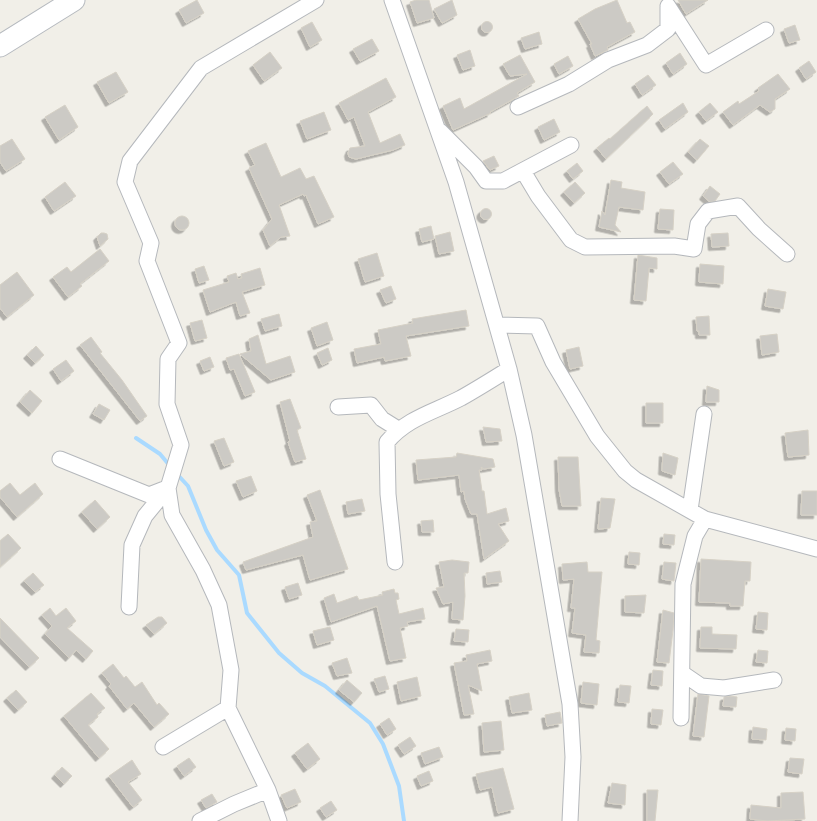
<svg xmlns="http://www.w3.org/2000/svg" width="817" height="821" font-family="Overpass,sans-serif">
	<defs>
		<filter id="shadow"><feDropShadow dx="-3.5" dy="3.5" stdDeviation="0" flood-color="#0004"/></filter>
	</defs>
	<rect width="100%" height="100%" fill="#f1efe8"/>
	<g fill="none" stroke-linecap="round" stroke-linejoin="round">
		<path stroke="#aadaff" stroke-width="4" d="M136,438L160,454L170,466
			M176,473L188,486L206,530L217,550L239,575L247,613L279,653L302,673L325,686L370,723L383,744L399,786L404,821"/>
	</g>
	<path fill="#cccac5" stroke="#d6d1c6" filter="url(#shadow)" d="M197,0L204,13L186,23L179,10Z
		M416,0H429L434,18L417,23L410,2Z
		M452,0L457,15L442,23L434,9Z
		M617,0L627,23L630,22L635,32L607,47L608,50L595,56L590,44H592L578,19L595,9Z
		M678,0H708L686,14Z
		M481.5 27a5.5 5.5 0 1 1 11 0a5.5 5.5 0 1 1-11 0Z
		M312,22L322,40L310,47L301,28Z
		M795,25L800,40L789,43L784,29Z
		M539,32L542,44L525,49L521,38Z
		M372,39L379,51L360,61L353,49Z
		M470,50L475,66L463,70L457,55Z
		M270,52L282,68L264,81L253,65Z
		M680,53L687,64L673,74L666,63Z
		M520,55L535,82L517,93L519,96L490,112L491,113L453,130L443,106L460,98L464,109L527,74L510,76L503,64Z
		M568,56L573,66L559,74L554,64Z
		M809,61L816,72L806,79L799,68Z
		M116,72L128,92L109,103L97,82Z
		M778,74L790,89L775,99V109L770,112L760,105L733,125L723,112L738,101L739,104L759,91L758,88Z
		M648,75L656,85L642,95L635,84Z
		M386,78L396,97L368,112L380,143L400,134L405,145L393,150L356,159L349,157L348,153L350,148L365,146L354,117L348,120L339,103Z
		M683,103L688,112L665,129L659,120Z
		M710,103L718,112L706,121L699,112Z
		M65,105L78,127L59,140L45,117Z
		M647,106L653,114L606,159L597,148L609,138L610,139Z
		M324,112L331,130L307,139L300,121Z
		M554,119L560,132L544,140L538,127Z
		M12,139L25,159L6,171L0,162V146Z
		M700,139L709,146L697,160L688,152Z
		M266,143L281,177L300,168L306,179L314,176L334,217L318,224L306,195L304,196L303,194L279,205L290,236L281,237L270,246L263,230L272,219L249,168L255,165L248,151Z
		M494,156L499,166L490,170L483,161Z
		M673,162L683,174L669,184L660,172Z
		M577,163L583,171L573,179L567,171Z
		M611,180L622,182L621,188L645,192L643,210L619,207L615,225L621,232L599,227L602,211L605,215Z
		M65,182L76,196L54,211L45,197Z
		M575,182L585,193L574,203L564,192Z
		M710,186L720,194L715,201L710,202L703,196Z
		M480.5 214a5.5 5.5 0 1 1 11 0a5.5 5.5 0 1 1-11 0Z
		M660,209L674,210L673,230L658,229Z
		M175 223a7 7 0 1 1 14 0a7 7 0 1 1-14 0Z
		M431,226L434,239L422,242L419,229Z
		M450,232L454,251L439,254L435,236Z
		M104,233L107,234L108,239L100,246L97,237L101,233Z
		M728,233L729,246L712,247L711,234Z
		M100,249L109,261L80,284L82,286L68,297L53,277L67,267L71,272Z
		M377,253L384,276L365,282L358,259Z
		M638,255L657,258V269L649,268L646,301L634,300Z
		M700,264L724,266L723,284L699,282Z
		M204,266L209,280L199,283L195,269Z
		M260,268L265,285L242,292L250,313L240,316L236,302L210,312L203,290L229,282L227,276L236,273L238,279L242,278L241,274Z
		M17,272L34,295L7,317L0,308V285Z
		M391,286L396,299L386,303L380,290Z
		M768,289L786,292L783,309L765,306Z
		M466,310L469,326L406,336L411,356L385,361L384,357L357,363L354,349L381,344L378,330L413,323L412,319Z
		M279,314L282,326L265,331L261,319Z
		M709,316L710,335H699V331H697L696,317Z
		M202,320L207,338L195,341L190,323Z
		M327,322L333,340L317,346L311,328Z
		M777,334L779,352L762,355L760,336Z
		M258,335L266,364L290,356L295,372L271,380L240,354L251,351L249,339Z
		M91,337L102,352L100,353L122,380L147,416L140,421L80,345Z
		M36,346L44,355L35,363L27,355Z
		M579,347L583,366L570,369L566,350Z
		M328,348L332,360L322,365L317,353Z
		M239,354L255,392L245,396L234,369L230,370L226,358Z
		M210,357L214,367L204,371L200,361Z
		M66,360L74,371L61,381L53,369Z
		M707,386L719,390V402H706Z
		M30,390L42,401L32,413L20,402Z
		M290,399L301,428L297,430L306,459L295,462L288,442L290,441L280,402Z
		M646,403H663V423H646Z
		M99,404L110,410L104,420L93,414Z
		M483,427L500,429L502,441L486,442Z
		M808,430L809,455L788,457L785,433Z
		M224,438L234,462L224,466L214,441Z
		M457,453L493,459L495,467L484,469L481,467L482,470H479L482,491H484L487,514L506,508L509,521L498,524L509,541L484,559L477,514H471L465,499L464,491L461,492L459,475L418,480L416,460L456,457Z
		M663,453L678,458L675,475L662,471Z
		M558,457H578L581,506H562L559,489Z
		M251,476L257,491L243,497L236,481Z
		M10,483L20,495L35,483L43,494L17,517L0,497V491Z
		M320,490L348,569L310,580L303,555L246,570L243,562L313,537L310,522L317,521L307,495Z
		M802,491H817V515H801Z
		M601,498L615,499L610,528L598,529Z
		M362,499L365,511L348,514L346,502Z
		M95,500L110,517L97,529L82,512Z
		M433,520L434,532H422L421,521Z
		M8,534L21,548L0,567V541Z
		M664,534L675,535L674,545L663,544Z
		M629,552L640,553L639,565L628,564Z
		M701,559L751,562L750,581H745L743,606H730V603L699,602Z
		M452,560L469,562L468,573H464L465,596L463,620L452,619L453,602L443,604L436,588L444,587L439,562Z
		M587,562L588,572H602L596,640L600,641L599,653L584,652L586,635L572,633L575,608H571L574,579L563,580L562,564Z
		M664,562L676,563L674,581L662,579Z
		M500,571L502,582L487,584L486,573Z
		M33,573L44,585L35,592L24,581Z
		M298,583L302,595L289,599L285,587Z
		M394,589L395,593H398L399,599L396,600L399,614L423,608L425,619L407,622L408,626L400,628L406,658L390,661L377,606L331,622L324,598L334,594L337,603L357,596L359,600L383,595L382,592Z
		M646,595L644,613L625,612V596Z
		M50,608L56,616L66,608L76,621L67,628L93,651L86,659L76,650L69,658L45,634L52,626L42,615Z
		M663,610L674,613L673,630L669,663L657,662Z
		M758,612L768,613L767,630L756,629Z
		M158,617H162L167,623L154,634L146,625Z
		M0,618L39,658L29,667L0,637Z
		M330,627L334,640L317,645L313,631Z
		M701,627H712V634L737,635L736,649L700,648Z
		M456,629L469,630L468,642L454,641Z
		M490,650L492,661L477,664L482,691L468,685L474,714L464,715L454,663L467,661L466,655Z
		M758,650L768,651L767,663L756,662Z
		M347,658L352,673L337,676L332,663Z
		M113,664L124,678L126,676L135,687L142,682L157,705L159,703L169,714L154,727L134,703L127,709L109,686L111,684L102,673Z
		M653,670L663,671L662,686L651,685Z
		M385,676L389,689L379,692L374,679Z
		M417,677L421,696L401,701L397,682Z
		M347,680L362,693L354,702L339,690Z
		M583,682L599,684L597,705L581,703Z
		M620,685L631,686L629,703L618,702Z
		M16,690L27,702L18,710L7,698Z
		M91,693L105,708L97,714L98,717L88,725L109,749L99,758L64,716Z
		M529,693L532,710L512,713L509,697Z
		M698,694L709,696L704,737L693,736Z
		M730,696L737,697L736,707L723,706L724,697Z
		M652,709L663,710L661,725L651,724Z
		M560,712L562,723L547,726L545,715Z
		M389,718L396,729L387,735L380,724Z
		M501,721L504,750L484,752L482,723Z
		M753,727L767,729L766,740L752,739Z
		M786,728L796,729L795,741L785,740Z
		M410,737L416,746L404,754L398,745Z
		M308,743L320,759L307,769L295,753Z
		M439,747L443,757L425,764L421,753Z
		M189,758L196,767L184,776L177,766Z
		M790,758L804,759L802,774L788,772Z
		M132,760L141,774L128,782L142,800L133,807L109,776Z
		M62,767L72,776L64,784L55,775Z
		M503,768L514,809L498,813L492,787L480,790L476,774Z
		M429,771L433,781L421,786L417,776Z
		M612,783L626,785L625,805L608,803Z
		M295,789L301,802L287,808L281,795Z
		M647,790H658L655,821H647Z
		M803,792L805,819L767,821L750,819L751,805L781,808V793Z
		M212,794L217,802L206,808L201,800Z
		M331,801L337,810L326,817L320,808Z"/>
	<g fill="none" stroke-linecap="round" stroke-linejoin="round">
		<g stroke="#b5b8bc" stroke-width="17">
			<path id="street" d="M392,0L456,182L509,369L524,435L570,704L573,757L570,821
				M668,6L706,65L766,30
				M518,107L569,84L608,60L647,45L668,29V7
				M440,131L476,167L486,181H503L571,145
				M523,171L538,196L571,240L585,247L674,246L694,249L698,224L708,211L738,206L759,229L787,254
				M497,325L537,326L553,362L597,436L625,471L636,480L705,519L817,549
				M338,407L371,405L382,419L398,429
				M60,459L149,495L167,488
				M690,510L704,414
				M395,562L388,494L387,442C407,418 434,412 461,398C477,389 493,379 509,369
				M129,607L132,545L145,516L168,488
				M682,673L701,686L724,688L774,680
				M681,718L683,584L695,536L705,519
				M163,747L228,708
				M200,821L234,804L268,790
				M279,821L268,790L228,708L231,670L219,605L203,570L172,515L168,488L181,445L167,404L168,359L179,343L147,261L151,243L125,182L130,161L201,68L316,0"/>
		</g>
		<g stroke="#b6babf" stroke-width="23">
			<path id="secondary" d="M0,46L74,0"/>
		</g>
		<use href="#street" stroke="#fff" stroke-width="15"/>
		<use href="#secondary" stroke="#fff" stroke-width="21"/>
	</g>
</svg>
